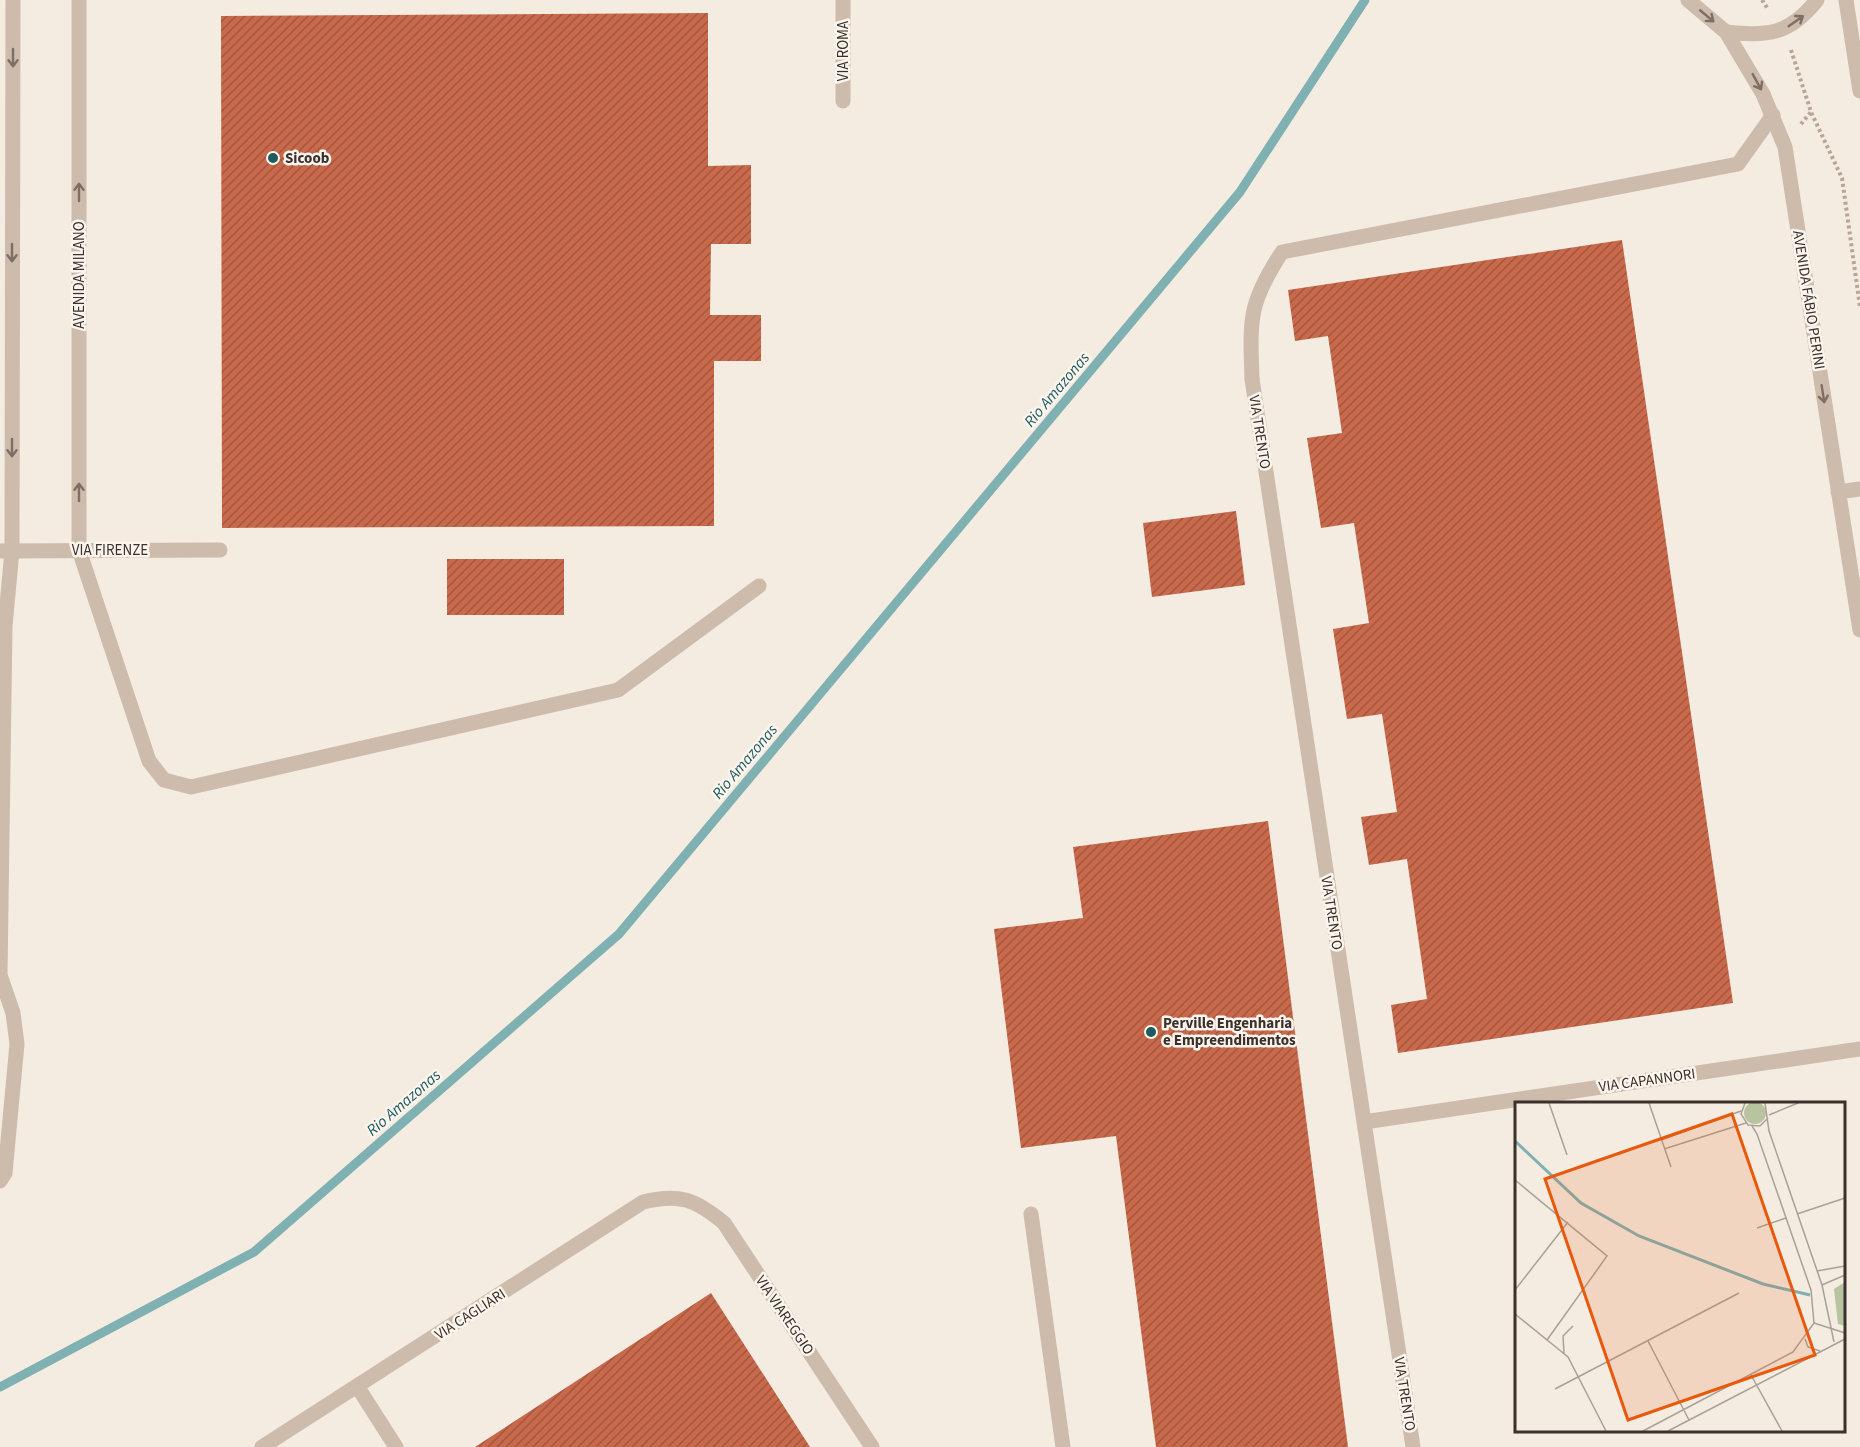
<svg xmlns="http://www.w3.org/2000/svg" width="1860" height="1447" font-family="'Source Sans 3',sans-serif">
	<defs>
		<pattern id="building-hatch" width="6" height="6" patternUnits="userSpaceOnUse" patternTransform="scale(1.5)"><rect width="6" height="6" fill="#c8694b"/><path d="M-1 1l2-2M0 6l6-6M5 7l2-2" fill="none" stroke="#a4573f"/></pattern>
	</defs>
	<rect width="100%" height="100%" fill="#f4ebe1"/>
	<g fill="none" stroke-linecap="round" stroke-linejoin="round">
		<path stroke="#7fb0b2" stroke-width="9" d="M0,1387L254,1252L619,934L1240,192L1365,0"/>
	</g>
	<path fill="url(#building-hatch)" d="M708,13V166L751,165V244H711L710,315H761V361H714V526L222,528L221,16Z
		M1622,240L1733,1003L1398,1053L1391,1005L1427,999L1407,859L1369,865L1361,817L1397,812L1382,714L1347,719L1333,629L1369,623L1354,523L1321,528L1307,438L1342,433L1328,336L1295,341L1288,290Z
		M1236,511L1245,585L1152,597L1143,523Z
		M447,559H564V615H447Z
		M1268,821L1348,1447H1156L1116,1136L1021,1148L994,929L1083,918L1073,847Z
		M711,1293L810,1447H475Z"/>
	<g fill="none" stroke-linecap="round" stroke-linejoin="round">
		<path stroke="#b9a596" stroke-width="4" stroke-dasharray="3 3" stroke-linecap="butt" d="M1762,0L1768,9
			M1791,50L1811,112L1842,178L1860,307
			M1801,124L1811,112"/>
		<path stroke="#cdbbac" stroke-width="15" d="M1252,379C1250,319 1248,304 1282,252L1738,164L1773,115
			M79,550L149,761L164,780L191,787L618,690L759,586
			M0,1181L5,1173L17,1044L13,1013L0,975L5,626L12,551
			M1031,1214L1063,1447"/>
		<path stroke="#cdbbac" stroke-width="15" d="M1688,0L1726,32L1763,94L1785,147L1860,630
			M1846,0L1860,91
			M1726,32C1768,37 1790,34 1817,0
			M843,101V0
			M1252,379L1413,1447
			M1838,492L1860,489
			M79,550V0
			M0,551L220,550
			M12,551L13,0
			M1364,1122L1860,1049
			M357,1386L396,1447
			M262,1447L643,1202C679,1193 695,1199 724,1223L872,1447"/>
	</g>
	<defs><path id="oneway-shaft" d="M-6 0H5M1.5-3L5.5 0L1.5 3" fill="none" stroke-width="1.6" stroke-linecap="round" stroke-linejoin="round" transform="scale(1.5)"/></defs>
	<g stroke="#7d6f65">
		<use href="#oneway-shaft" transform="translate(1707 16) rotate(40)"/>
		<use href="#oneway-shaft" transform="translate(1796 21) rotate(-35)"/>
		<use href="#oneway-shaft" transform="translate(13 58) rotate(90)"/>
		<use href="#oneway-shaft" transform="translate(1757 82) rotate(61)"/>
		<use href="#oneway-shaft" transform="translate(79 192) rotate(-90)"/>
		<use href="#oneway-shaft" transform="translate(12 253) rotate(90)"/>
		<use href="#oneway-shaft" transform="translate(1823 394) rotate(81)"/>
		<use href="#oneway-shaft" transform="translate(12 448) rotate(90)"/>
		<use href="#oneway-shaft" transform="translate(79 492) rotate(-90)"/>
	</g>
	<g fill="#1f5a5e" stroke="#fbf5ee" stroke-width="2">
		<circle cx="273" cy="158" r="6"/>
		<circle cx="1151" cy="1032" r="6"/>
	</g>
	<g text-anchor="middle" stroke-width="5" stroke-linejoin="round" paint-order="stroke">
		<g font-size="15" fill="#3b302b" stroke="#fbf5ee">
			<text transform="translate(843 51) rotate(-90)" y="5">VIA ROMA</text>
			<text transform="translate(79 275) rotate(-90)" y="5">AVENIDA MILANO</text>
			<text transform="translate(1809 300) rotate(81)" y="5">AVENIDA FÁBIO PERINI</text>
			<text transform="translate(1260 432) rotate(81)" y="5">VIA TRENTO</text>
			<text x="110" y="555">VIA FIRENZE</text>
			<text transform="translate(1332 913) rotate(81)" y="5">VIA TRENTO</text>
			<text transform="translate(1647 1080) rotate(-8)" y="5">VIA CAPANNORI</text>
			<text transform="translate(470 1314) rotate(-33)" y="5">VIA CAGLIARI</text>
			<text transform="translate(785 1315) rotate(56)" y="5">VIA VIAREGGIO</text>
			<text transform="translate(1405 1394) rotate(81)" y="5">VIA TRENTO</text>
		</g>
		<g font-size="15" font-weight="bold" fill="#3b302b" stroke="#fbf5ee" text-anchor="start">
			<text x="285" y="163">Sicoob</text>
			<text x="1163" y="1028">Perville Engenharia<tspan x="1163" dy="17">e Empreendimentos</tspan></text>
		</g>
		<g font-size="16" font-style="italic" fill="#1f5a5e" stroke="#fbf5ee">
			<text transform="translate(1056 389) rotate(-50)" y="6">Rio Amazonas</text>
			<text transform="translate(744 761) rotate(-50)" y="6">Rio Amazonas</text>
			<text transform="translate(403 1102) rotate(-41)" y="6">Rio Amazonas</text>
		</g>
	</g>
	<g transform="translate(1515 1102)">
		<rect width="330" height="330" fill="#f4ebe1"/>
		<path d="M229 11a11 11 0 1 1 22 0a11 11 0 1 1-22 0Z" fill="#b8c4a0"/>
		<path d="M330,180V224L323,222L319,187Z" fill="#b8c4a0"/>
		<path fill="none" stroke="#7fb0b2" stroke-width="3" d="M0,39L66,101L124,134L248,182L295,193"/>
		<path fill="none" stroke="#aaa098" stroke-width="1.5" d="M34,1L52,53M134,1L156,65M230,1L226,12L233,23L245,24L253,16M250,1L254,29L307,183L319,240M254,13L283,1M146,38L226,9M149,47L231,21M0,78L92,154L32,238M282,112L330,96M242,126L271,116M302,169L330,164M307,183L330,173M0,188L53,120M0,212L53,255L91,329M299,221L330,231M290,237L293,245L305,249M133,239L174,318M49,251L48,234L58,224M236,273L267,329M40,287L224,191M128,329L278,250L299,221L296,188L242,32L237,24M153,329L330,237"/>
		<path fill="#e8590c" fill-opacity="0.15" stroke="#e8590c" stroke-width="3" d="M217,12L300,253L113,318L30,77Z"/>
		<rect width="330" height="330" fill="none" stroke="#3b302b" stroke-width="3"/>
	</g>
</svg>
